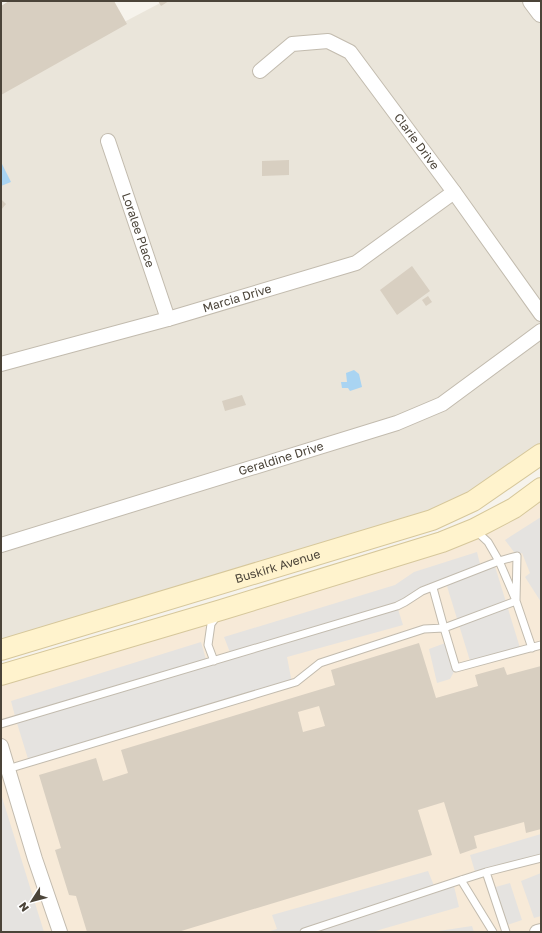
<svg xmlns="http://www.w3.org/2000/svg" width="542" height="933" font-family="'Golos Text',sans-serif">
	<rect width="100%" height="100%" fill="#f6f3ec"/>
	<path fill="#eae5da" d="M164,1H532L541,13V454L473,501L1,650V87Z"/>
	<path fill="#f7ead8" d="M541,488V932H1V675L442,542Z"/>
	<path fill="#e5e3e0" d="M541,517V602L525,577L530,573L522,553L517,556L505,540Z
		M477,552L481,568L494,563L521,651L471,664L446,583L397,606L403,625L287,657L292,683L29,762L16,720L11,701L201,642L207,663L231,655L224,637L395,585L414,572Z
		M448,642L456,668L450,679L437,683L429,649Z
		M1,794L44,932H1Z
		M541,834V858L476,875L470,855Z
		M428,871L435,888L453,882L459,907L372,932H267L277,929L272,915Z
		M541,873V916L534,918L521,881Z
		M510,883L522,920L504,926L492,888Z
		M472,926L474,932H432Z"/>
	<path fill="#a9d4f2" d="M1,162L11,182L1,186Z
		M354,370L359,374L362,387L350,391L348,388H342L341,382H347L346,373Z"/>
	<path fill="#d8cfc1" fill-rule="evenodd" d="M9,1H114L127,24L1,95V6Z
		M158,1H169L161,6Z
		M289,160V175L262,176V161Z
		M1,199L6,204L1,210Z
		M412,266L430,291L397,315L380,290Z
		M428,296L432,302L426,306L422,300Z
		M242,395L246,405L225,411L222,401Z
		M419,643L436,698L478,686L475,675L504,667L507,675L541,666V829L526,833L524,822L474,836L477,848L460,854L444,802L418,810L432,855L178,932H87L76,896L69,895L55,850L61,848L39,775L96,758L103,781L128,773L121,750L335,685L331,670ZM319,706L325,726L303,732L298,712Z"/>
	<g fill="none" stroke-linecap="round" stroke-linejoin="round">
		<g stroke="#c2bbae" stroke-width="9">
			<path id="service" d="M475,530L488,542L499,561L515,598
				M433,588L444,628L516,601L532,648
				M214,661L208,645L211,624L217,616
				M1,724L397,606L405,602L422,591L499,561L517,556L516,601
				M1,771L296,682L320,663L424,629L444,628L456,668L541,645
				M486,872L506,932
				M461,880L493,932
				M304,932L461,880L486,872L541,858"/>
		</g>
		<g stroke="#c2bbae" stroke-width="16">
			<g id="minor">
				<path id="s1" d="M260,71L292,44L328,41L350,52L454,192L541,314"/>
				<path id="s2" d="M108,141L168,319"/>
				<path id="s3" d="M1,364L168,319L356,263L454,192"/>
				<path id="s4" d="M1,545L397,423L442,404L541,331"/>
				<path d="M1,746L35,859L60,932"/>
				<path d="M537,932L541,931"/>
			</g>
		</g>
		<g stroke="#c2bbae" stroke-width="20">
			<path id="tertiary" d="M532,1L541,13"/>
		</g>
		<g stroke="#d6c79b" stroke-width="22">
			<g id="secondary">
				<path id="s5" d="M1,650L432,520L473,501L541,454"/>
				<path d="M1,675L221,610L442,542L474,529L514,508L541,488"/>
			</g>
		</g>
		<use href="#service" stroke="#fff" stroke-width="7"/>
		<use href="#minor" stroke="#fff" stroke-width="14"/>
		<use href="#tertiary" stroke="#fff" stroke-width="18"/>
		<use href="#secondary" stroke="#fff3cd" stroke-width="20"/>
	</g>
	<g text-anchor="middle" stroke-width="3" stroke-linejoin="round" paint-order="stroke">
		<g font-size="12" fill="#4b4439" stroke="#fff">
			<text dy="4" stroke="none"><textPath href="#s1" startOffset="214">Clarie Drive</textPath></text>
			<text dy="4" stroke="none"><textPath href="#s2" startOffset="94">Loralee Place</textPath></text>
			<text dy="4" stroke="none"><textPath href="#s3" startOffset="245">Marcia Drive</textPath></text>
			<text dy="4" stroke="none"><textPath href="#s4" startOffset="293">Geraldine Drive</textPath></text>
			<text dy="4" stroke="none"><textPath href="#s5" startOffset="289">Buskirk Avenue</textPath></text>
		</g>
	</g>
	<rect width="542" height="933" fill="none" stroke="#4b4439" stroke-width="4"/>
	<g transform="translate(32 901) rotate(234)" stroke="#ffffff" stroke-width="3" paint-order="stroke">
	<path d="M0-3L7 15L0 10L-7 15Z" fill="#4b4439"/>
	<text y="-6" font-size="11" font-weight="bold" text-anchor="middle" fill="#4b4439">N</text>
	</g>
</svg>
